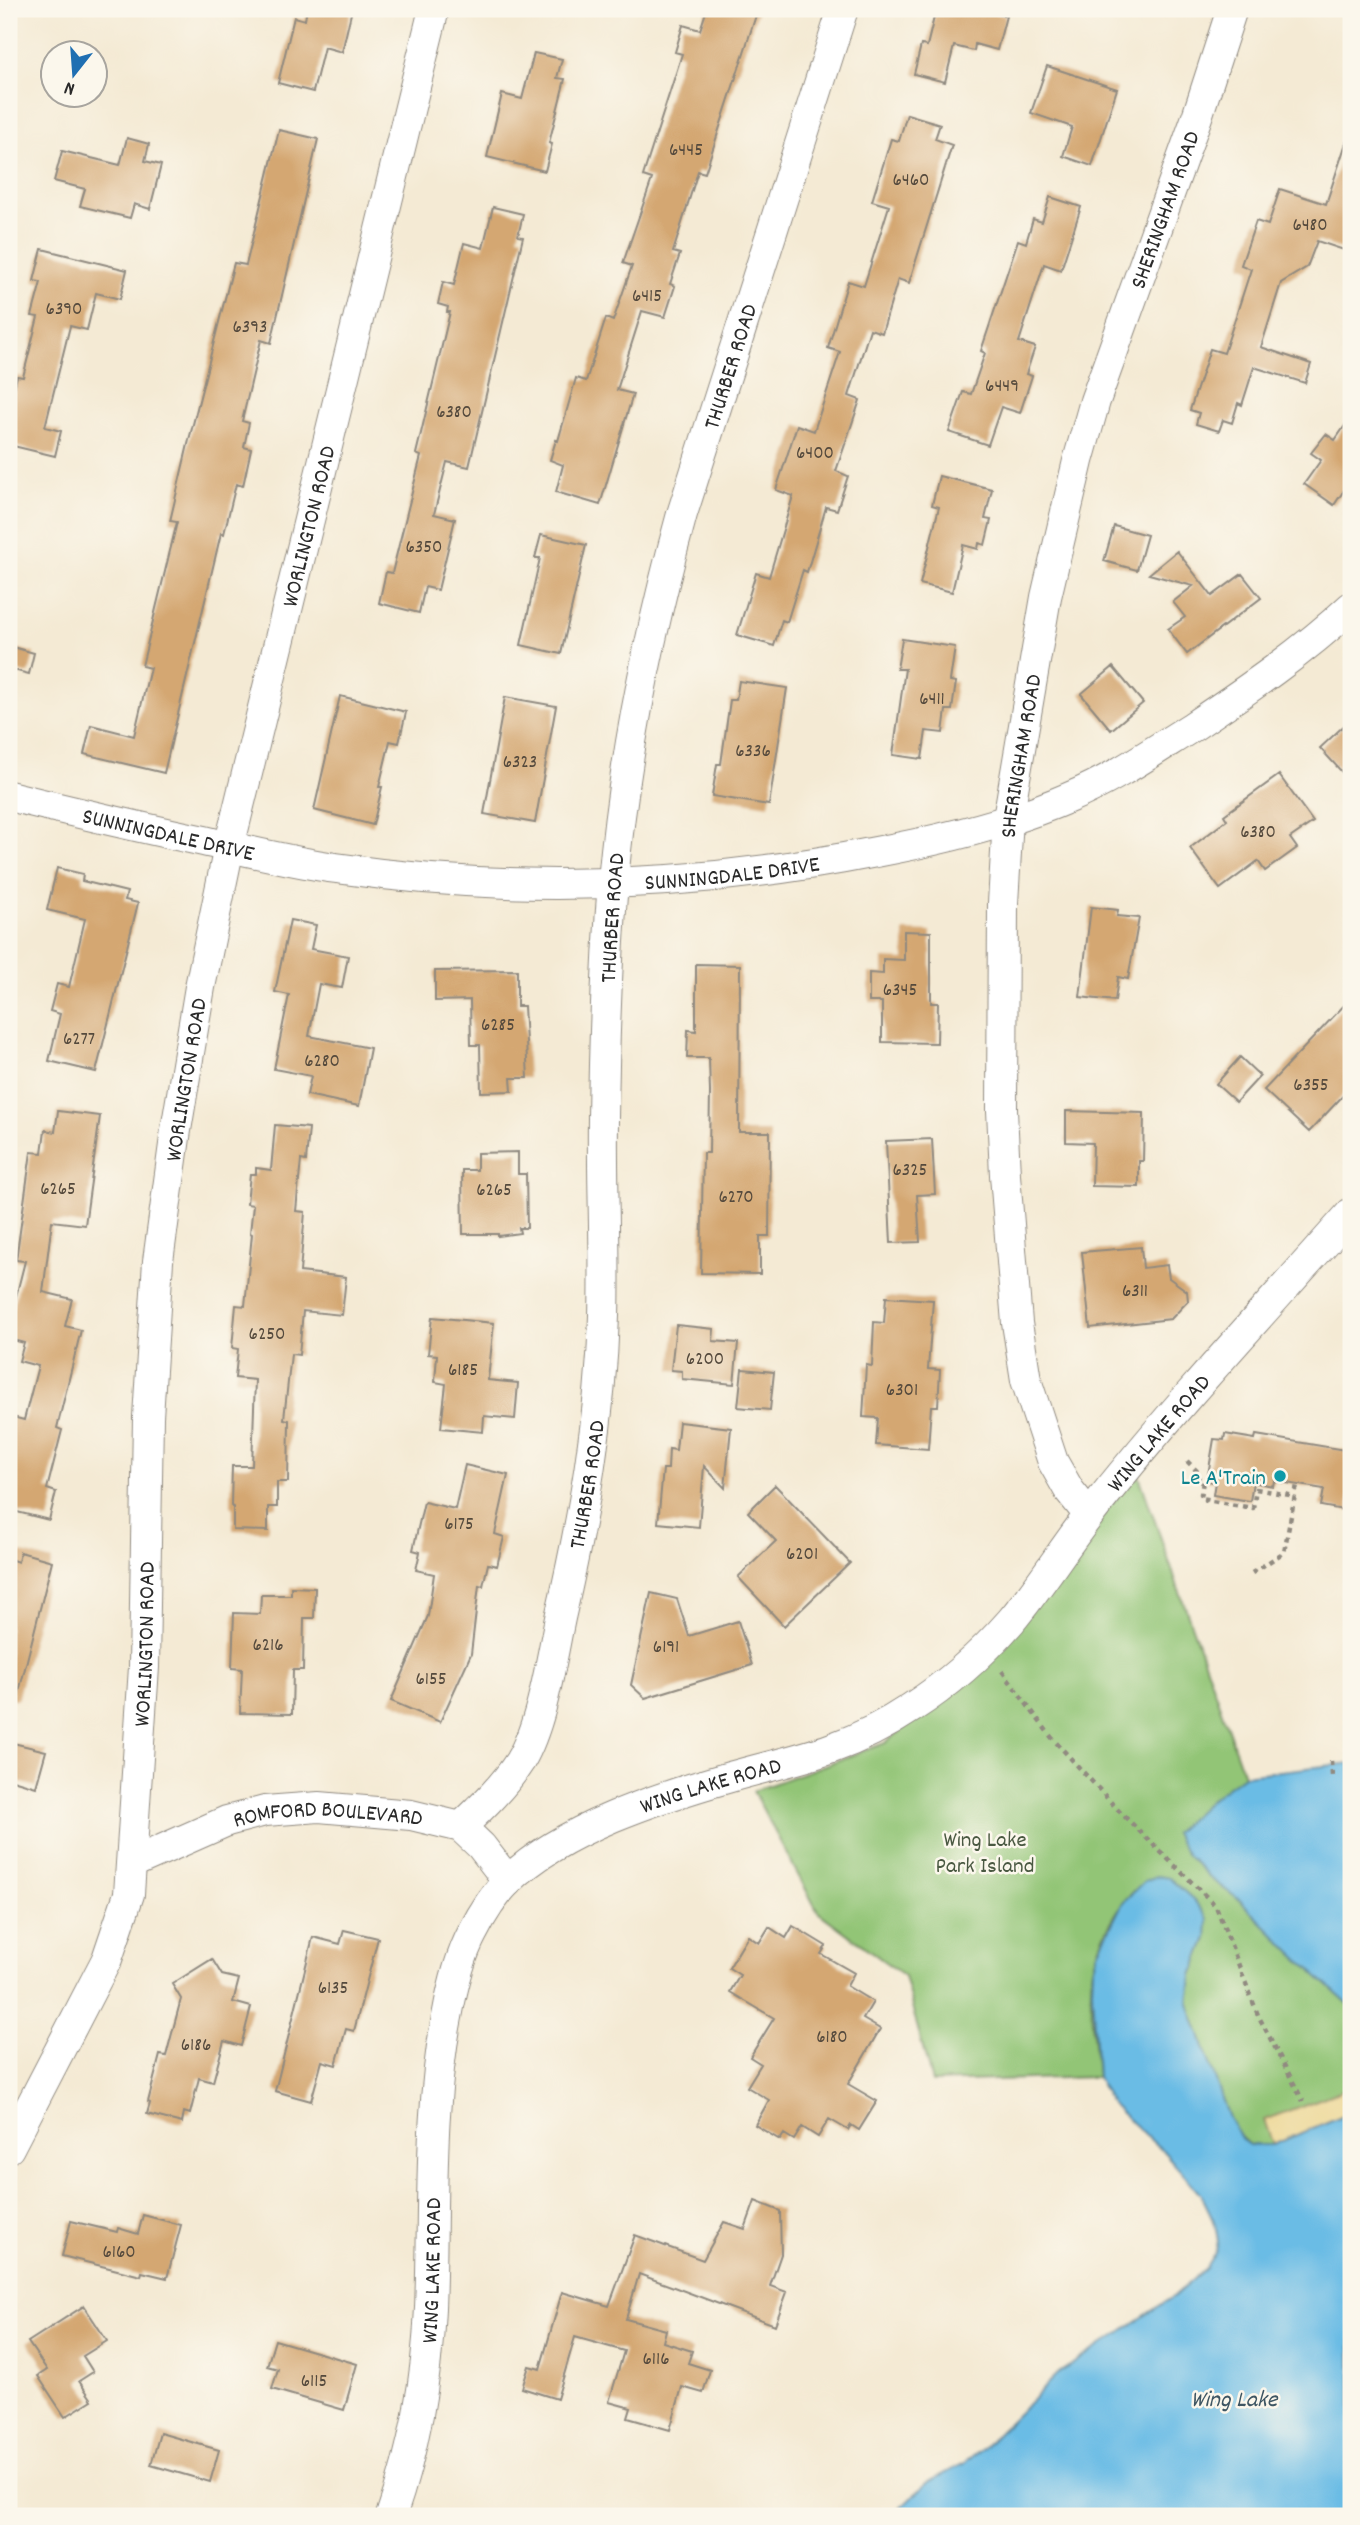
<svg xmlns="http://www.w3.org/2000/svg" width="1360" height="2525" font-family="Dekko,sans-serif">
	<rect width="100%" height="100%" fill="#fbf7ec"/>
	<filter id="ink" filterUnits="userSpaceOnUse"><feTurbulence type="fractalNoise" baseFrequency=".0143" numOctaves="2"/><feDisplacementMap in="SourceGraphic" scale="14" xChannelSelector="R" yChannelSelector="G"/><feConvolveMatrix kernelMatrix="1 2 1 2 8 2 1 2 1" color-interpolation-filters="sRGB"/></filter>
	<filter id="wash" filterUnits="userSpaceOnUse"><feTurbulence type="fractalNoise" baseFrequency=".00686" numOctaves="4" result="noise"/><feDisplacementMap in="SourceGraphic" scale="28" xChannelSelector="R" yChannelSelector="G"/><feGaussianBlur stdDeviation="1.57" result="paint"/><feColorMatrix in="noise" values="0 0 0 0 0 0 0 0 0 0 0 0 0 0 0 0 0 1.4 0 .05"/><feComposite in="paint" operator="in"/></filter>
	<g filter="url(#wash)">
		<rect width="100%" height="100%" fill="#f4ead4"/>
		<path fill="#92c576" stroke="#5e7850" stroke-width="2" d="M1138,1473L1244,1775L1211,1799L1175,1833L1187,1855L1215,1882L1241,1901L1292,1953L1351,2007V2112L1273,2145H1249L1238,2135L1229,2118L1189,2004L1192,1975L1207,1938L1133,1891C1115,1911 1099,1941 1093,1968C1087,1998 1095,2046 1097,2077L932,2082L904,1976L818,1912L753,1791L885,1743L942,1696Z"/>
		<path fill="#eeda9e" stroke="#8c8264" stroke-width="2" d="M1351,2087V2112L1273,2145L1264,2120Z"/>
		<path fill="#6abce5" stroke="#4a7488" stroke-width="2" d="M1351,1763V2007L1292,1953L1241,1901L1215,1882L1187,1855L1174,1833L1211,1799L1244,1775Z
			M1157,1876L1169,1878L1194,1900L1208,1919L1207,1938L1192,1975L1189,2004L1229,2118L1242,2140L1249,2145H1273L1351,2112V2516H892L927,2483L963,2464L980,2451L1059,2373L1174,2296L1206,2268L1216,2251L1218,2241L1215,2223L1201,2194L1164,2152L1111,2104L1097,2077L1092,1990L1093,1970L1098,1952L1123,1902L1144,1881Z"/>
		<g id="blocks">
			<path fill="#d4a772" d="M307,9H352L342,52L324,47L313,92L278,83L294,17L305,20Z
				M707,9H758L705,173L698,171L673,252L680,254L670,284L675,286L665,317L642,311L617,390L633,394L600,505L556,492L563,465L550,460L556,440L558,441L576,378L586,381L606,318L613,321L632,266L623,263L652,179L643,176L682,54L675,52L683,25L700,30Z
				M936,9H978L1006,16L997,50L975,44L974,51L954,46L945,82L914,74L921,45L927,46Z
				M534,53L562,59L557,78L565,79L549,143L552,144L545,171L487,157L502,94L522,99Z
				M1047,66L1117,89L1092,166L1063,156L1072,127L1031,113Z
				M907,114L940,124L935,139L952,145L909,283L898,279L882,333L870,329L849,396L860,400L836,471L848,476L837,510L826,507L807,572L803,570L787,622L782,620L774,646L737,635L756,573L769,577L793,496L776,490L797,425L814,431L840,352L828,348L848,281L864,286L889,206L872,201L891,139L899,141Z
				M279,130L318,139L271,343L261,340L242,421L249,423L244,447L251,449L243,486L236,484L224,534L221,533L164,773L84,754L91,725L134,736L150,668L142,666L177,522L170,521L189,440L234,263L246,265Z
				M127,138L149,144L145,161L161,165L150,209L134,204L130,218L80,206L85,189L54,181L62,151L120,165Z
				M1347,140L1351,141V238L1347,251L1317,241L1307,267L1281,283L1261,347L1311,364L1305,383L1254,367L1242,405L1238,403L1232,423L1223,420L1219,431L1196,424L1199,413L1190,410L1210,349L1224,353L1251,269L1241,265L1256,221L1268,225L1280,189L1326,204Z
				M1050,197L1081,207L1061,270L1044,264L1019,342L1035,347L1026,374L1032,376L1020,413L1001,407L988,445L949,432L963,392L971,394L985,353L981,351L1018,240L1026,243L1033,219L1042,222Z
				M493,207L523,214L518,236L523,237L469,467L447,462L434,514L455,519L438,590L425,587L419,613L379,603L386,572L392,573L421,456L416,454L450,312H447L448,307L438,304L443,282L454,285L464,243L483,248Z
				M42,249L127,270L120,299L96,293L87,330L70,326L45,427L61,431L55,456L9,445V410L17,376L23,377L38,317L32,316L41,282L34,281Z
				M1351,417V480L1334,505L1304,484L1321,460L1311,453L1326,434L1335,440Z
				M939,476L992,489L985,519L991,520L985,545L979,543L978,549L963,545L952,592L920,584L939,507L932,505Z
				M1114,526L1147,535L1137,570L1104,561Z
				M541,535L586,545L561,654L521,645L540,558H535Z
				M1177,551L1212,596L1242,574L1261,598L1187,654L1168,629L1185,617L1173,602L1193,586L1149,574Z
				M902,639L955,647L950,681L956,682L952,710H946L943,733L926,731L922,759L893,755L905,669H897Z
				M9,646L34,653L29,674L9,669Z
				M1113,667L1143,703L1111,730L1081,694Z
				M739,681L787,688L769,805L712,796L717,764H721L730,700H736Z
				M340,696L406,712L399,743L390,741L379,787H382L373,825L314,810Z
				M505,697L556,706L535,823L484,814Z
				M1351,719V782L1320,748Z
				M1279,775L1313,822L1290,838L1297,848L1265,871L1258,861L1220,889L1190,848L1227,820L1224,815Z
				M57,868L83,874L82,881L127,892L125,900L138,903L96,1072L49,1061L60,1014L50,1011L57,984L69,987L85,919L47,910Z
				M1091,907L1118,910L1117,916L1139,918L1128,979L1118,977L1115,1001L1080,997Z
				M290,920L316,925L311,949L348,956L342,988L319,984L309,1036L370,1048L359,1106L307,1095L311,1076L274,1069L289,995L275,992Z
				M904,931L931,932V1003H938L937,1043L882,1042V1002H869V973L883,974V959L904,960Z
				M696,964L740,965L739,1132H770L769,1236H760V1274L701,1273L703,1153H709L710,1092L709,1058H687L688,1030L696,1031Z
				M517,970V1006H524L528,1078H511L512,1091L481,1092L480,1045H471L470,1000L435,1001V971Z
				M1351,998V1087L1309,1132L1264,1090Z
				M1240,1057L1260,1076L1236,1102L1216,1084Z
				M58,1111L100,1116L85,1225L52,1221L43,1292L72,1299L65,1326L81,1330L57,1428L62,1430L47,1489L56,1492L49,1520L9,1510V1416L24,1420L38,1366L19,1361L24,1343L9,1339V1324L25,1261L16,1260L31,1152L42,1153L45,1130L55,1132Z
				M1066,1111L1144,1113L1143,1161H1139V1187L1092,1186L1093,1143L1066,1142Z
				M275,1125L309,1128L306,1161L301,1160L296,1211L305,1212L300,1272L346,1277L342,1315L303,1311L299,1355L291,1354L284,1419L289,1420L288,1482H277V1507H268V1531L233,1530V1507L231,1506L232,1466H252L255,1380L235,1378L238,1349L232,1348L236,1305L245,1306L252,1234L250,1233L253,1205L247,1204L250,1174H256V1168L271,1170Z
				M932,1139L935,1194L917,1195L920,1242L891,1243L886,1141Z
				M518,1152V1174H526L527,1228H519L520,1233L498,1236V1234H463L462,1170H477V1153Z
				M1141,1247L1143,1268L1167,1265L1169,1278L1187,1291L1188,1301L1171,1319L1090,1328L1082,1252Z
				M886,1297L933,1300L928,1369L940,1370L938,1406H931L928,1449L876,1445L878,1418L863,1417L866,1365L872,1366L874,1322L884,1323Z
				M432,1317L494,1323L488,1380L518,1383L515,1419L484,1416L483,1432L441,1428L446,1384L435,1382L437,1355L428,1354Z
				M676,1325L714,1329L713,1341L738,1343L734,1384L682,1379V1371L671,1370Z
				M742,1369L774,1372L770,1410L738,1407Z
				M679,1422L731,1428L725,1488L704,1466L699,1527L658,1523L663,1469H668L669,1449L676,1450Z
				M1225,1434L1255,1439L1256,1435L1351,1451L1349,1511L1321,1506L1324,1489L1274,1481L1273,1486L1253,1482L1250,1501L1213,1495L1215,1482L1207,1481L1214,1439L1224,1440Z
				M465,1465L508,1475L495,1534L504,1537L497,1566L488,1564L483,1586L479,1585L471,1654L440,1722L391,1701L428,1616L434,1574L416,1570L420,1552L413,1550L424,1502L455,1509Z
				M775,1485L850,1563L784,1626L738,1577L776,1541L748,1512Z
				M20,1552L52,1561L17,1700L9,1699V1559L18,1562Z
				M291,1587L315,1588L314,1618H304L303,1670H293L292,1714L240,1713L242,1669L232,1668L234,1613L260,1614L261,1595H291Z
				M651,1593L677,1599L689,1636L738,1621L752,1665L645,1698L631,1685Z
				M9,1742L46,1751L36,1787L9,1779Z
				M793,1926L826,1946L821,1954L854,1973L847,1986L873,2002L863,2019L880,2029L848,2084L877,2101L859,2130L851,2125L848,2130L829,2119L818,2137L802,2127L794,2140L784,2134L780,2140L755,2125L769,2100L747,2087L761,2064L750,2057L774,2018L730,1992L740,1975L729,1968L748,1936L759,1943L769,1927L786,1938Z
				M344,1930L378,1938L354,2031L346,2029L336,2065L322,2061L311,2101L275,2091L313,1937L340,1944Z
				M212,1959L222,1975L239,1979L233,2002L251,2007L241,2046L224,2041L213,2082L199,2078L190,2114L184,2112L182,2123L147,2114L150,2103L148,2102L160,2055L166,2056L181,1999L172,1984Z
				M755,2201L780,2211L781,2254L770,2286L787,2292L775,2325L639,2274L626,2319L666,2330L663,2342L692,2351L688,2363L710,2370L703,2393L682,2387L670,2430L628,2418L631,2408L609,2402L624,2351L575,2337L557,2399L522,2388L529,2366L540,2369L562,2292L609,2306L635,2235L703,2260L724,2222L745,2229Z
				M143,2215L181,2225L167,2278L142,2272L141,2276L62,2256L71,2221L117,2232L118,2228L138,2234Z
				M84,2306L107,2341L83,2356L93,2372L79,2381L92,2400L65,2417L38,2376L47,2370L28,2342Z
				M275,2340L357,2364L344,2410L272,2389L278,2369L267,2366Z
				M160,2433L219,2450L210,2482L151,2465Z"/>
		</g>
	</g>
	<g filter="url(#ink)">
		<use href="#blocks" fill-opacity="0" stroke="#908a80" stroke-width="2"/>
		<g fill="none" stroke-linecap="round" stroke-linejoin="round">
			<g stroke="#908a80" stroke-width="32">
				<g id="street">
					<path id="s1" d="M9,796C74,812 138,827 204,841C248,851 292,862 336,868C515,894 699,887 876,852C941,840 1008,824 1068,798C1112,780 1152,752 1192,727C1247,690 1303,652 1351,607"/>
					<path id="s2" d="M1089,1515L1069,1490L1053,1462L1026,1380L1017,1323L1005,1175L1002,1110L1003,903L1008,819L1046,597L1078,461L1095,401L1197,117L1232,9"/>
					<path id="s3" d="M461,1827C482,1807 504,1786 520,1761C542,1724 551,1661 560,1618C583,1518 601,1419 604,1316C606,1250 602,1184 603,1119C604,1040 607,960 613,881C624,757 649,634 682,514L843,9"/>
					<path id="s4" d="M132,1863L227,1821L265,1811L319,1807L411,1815L461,1827L481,1846L508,1881"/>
					<path id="s5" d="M9,2148L107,1959L129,1894L144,1667L148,1417L158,1261L176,1130L200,987L229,847L434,9"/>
					<path id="s6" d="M391,2516C414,2450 427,2378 430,2308C434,2210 428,2113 447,2017C452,1989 459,1958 473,1932C482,1914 493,1896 508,1881C560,1829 660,1797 730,1777C764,1767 799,1760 832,1748C860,1738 887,1724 911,1708C947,1685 983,1653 1011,1621C1043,1583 1069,1539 1101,1500C1180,1401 1267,1308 1351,1213"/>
				</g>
			</g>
			<path stroke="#908a80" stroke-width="4.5" stroke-dasharray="5 5" stroke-linecap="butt" d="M1187,1461L1199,1473L1198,1480L1203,1481L1201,1494L1207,1495L1206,1500L1253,1508L1256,1489L1295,1496
				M1252,1573L1284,1552L1297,1485
				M1002,1671L1052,1738L1119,1811L1216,1906L1258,2015L1303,2101
				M1331,1761L1332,1776"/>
			<use href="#street" stroke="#fff" stroke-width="30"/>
		</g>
	</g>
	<circle fill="#0f9aa8" stroke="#fbf7ec" stroke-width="2.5" cx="1280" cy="1476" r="7"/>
	<g text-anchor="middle" stroke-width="5" stroke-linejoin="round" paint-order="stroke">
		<g font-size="19" fill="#554a3d">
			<text x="686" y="155">6445</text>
			<text x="911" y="185">6460</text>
			<text x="1310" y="230">6480</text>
			<text x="647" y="301">6415</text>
			<text x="64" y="314">6390</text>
			<text x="250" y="332">6393</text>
			<text x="1002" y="391">6449</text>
			<text x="454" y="417">6380</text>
			<text x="815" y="458">6400</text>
			<text x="424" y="552">6350</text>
			<text x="932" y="704">6411</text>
			<text x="753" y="756">6336</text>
			<text x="520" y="767">6323</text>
			<text x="1258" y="837">6380</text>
			<text x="900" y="995">6345</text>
			<text x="498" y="1030">6285</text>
			<text x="79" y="1044">6277</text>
			<text x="322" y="1066">6280</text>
			<text x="1311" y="1090">6355</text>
			<text x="910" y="1175">6325</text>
			<text x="58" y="1194">6265</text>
			<text x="494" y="1195">6265</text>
			<text x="736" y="1202">6270</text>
			<text x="1135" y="1296">6311</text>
			<text x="267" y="1339">6250</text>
			<text x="705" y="1364">6200</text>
			<text x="463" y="1375">6185</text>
			<text x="902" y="1395">6301</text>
			<text x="459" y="1529">6175</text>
			<text x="802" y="1559">6201</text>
			<text x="268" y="1650">6216</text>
			<text x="666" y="1652">6191</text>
			<text x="431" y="1684">6155</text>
			<text x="333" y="1993">6135</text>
			<text x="832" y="2042">6180</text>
			<text x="196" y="2050">6186</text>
			<text x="119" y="2257">6160</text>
			<text x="656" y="2364">6116</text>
			<text x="314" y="2386">6115</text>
		</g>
		<g font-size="23" fill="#2b2b2b" stroke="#fbf7ec">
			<text dy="8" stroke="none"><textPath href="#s2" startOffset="1344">SHERINGHAM ROAD</textPath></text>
			<text dy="8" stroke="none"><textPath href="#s3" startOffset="1508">THURBER ROAD</textPath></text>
			<text dy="8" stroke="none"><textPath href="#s5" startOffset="1666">WORLINGTON ROAD</textPath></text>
			<text dy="8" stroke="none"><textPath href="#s2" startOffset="777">SHERINGHAM ROAD</textPath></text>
			<text dy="8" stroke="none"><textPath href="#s1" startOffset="164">SUNNINGDALE DRIVE</textPath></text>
			<text dy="8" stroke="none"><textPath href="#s1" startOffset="732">SUNNINGDALE DRIVE</textPath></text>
			<text dy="8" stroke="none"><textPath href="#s3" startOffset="942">THURBER ROAD</textPath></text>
			<text dy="8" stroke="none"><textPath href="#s5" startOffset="1099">WORLINGTON ROAD</textPath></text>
			<text dy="8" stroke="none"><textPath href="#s6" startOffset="1470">WING LAKE ROAD</textPath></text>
			<text dy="8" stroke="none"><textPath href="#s3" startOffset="374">THURBER ROAD</textPath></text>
			<text dy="8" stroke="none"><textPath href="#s5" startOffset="532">WORLINGTON ROAD</textPath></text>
			<text dy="8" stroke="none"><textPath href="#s6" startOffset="882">WING LAKE ROAD</textPath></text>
			<text dy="8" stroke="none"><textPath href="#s4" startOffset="206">ROMFORD BOULEVARD</textPath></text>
			<text dy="8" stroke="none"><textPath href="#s6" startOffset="250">WING LAKE ROAD</textPath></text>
		</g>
		<g font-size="23" fill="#0d838f" stroke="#fbf7ec" text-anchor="end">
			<text x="1266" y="1484">Le A'Train</text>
		</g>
		<g font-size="23" fill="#4a5942" stroke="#fbf7ec">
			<text x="985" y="1846">Wing Lake<tspan x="985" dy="26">Park Island</tspan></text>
		</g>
		<g font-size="24" font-style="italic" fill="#3e5663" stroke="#fbf7ec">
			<text x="1234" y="2406">Wing Lake</text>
		</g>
	</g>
	<rect width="1360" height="2525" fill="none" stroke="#fbf7ec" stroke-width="35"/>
	<g transform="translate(74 74) rotate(197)"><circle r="33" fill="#fbf7ec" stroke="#a8a59f" stroke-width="2"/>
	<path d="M0-5L12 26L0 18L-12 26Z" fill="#1f6fb2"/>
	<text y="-10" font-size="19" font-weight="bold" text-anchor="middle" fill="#2b2b2b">N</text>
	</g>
</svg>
